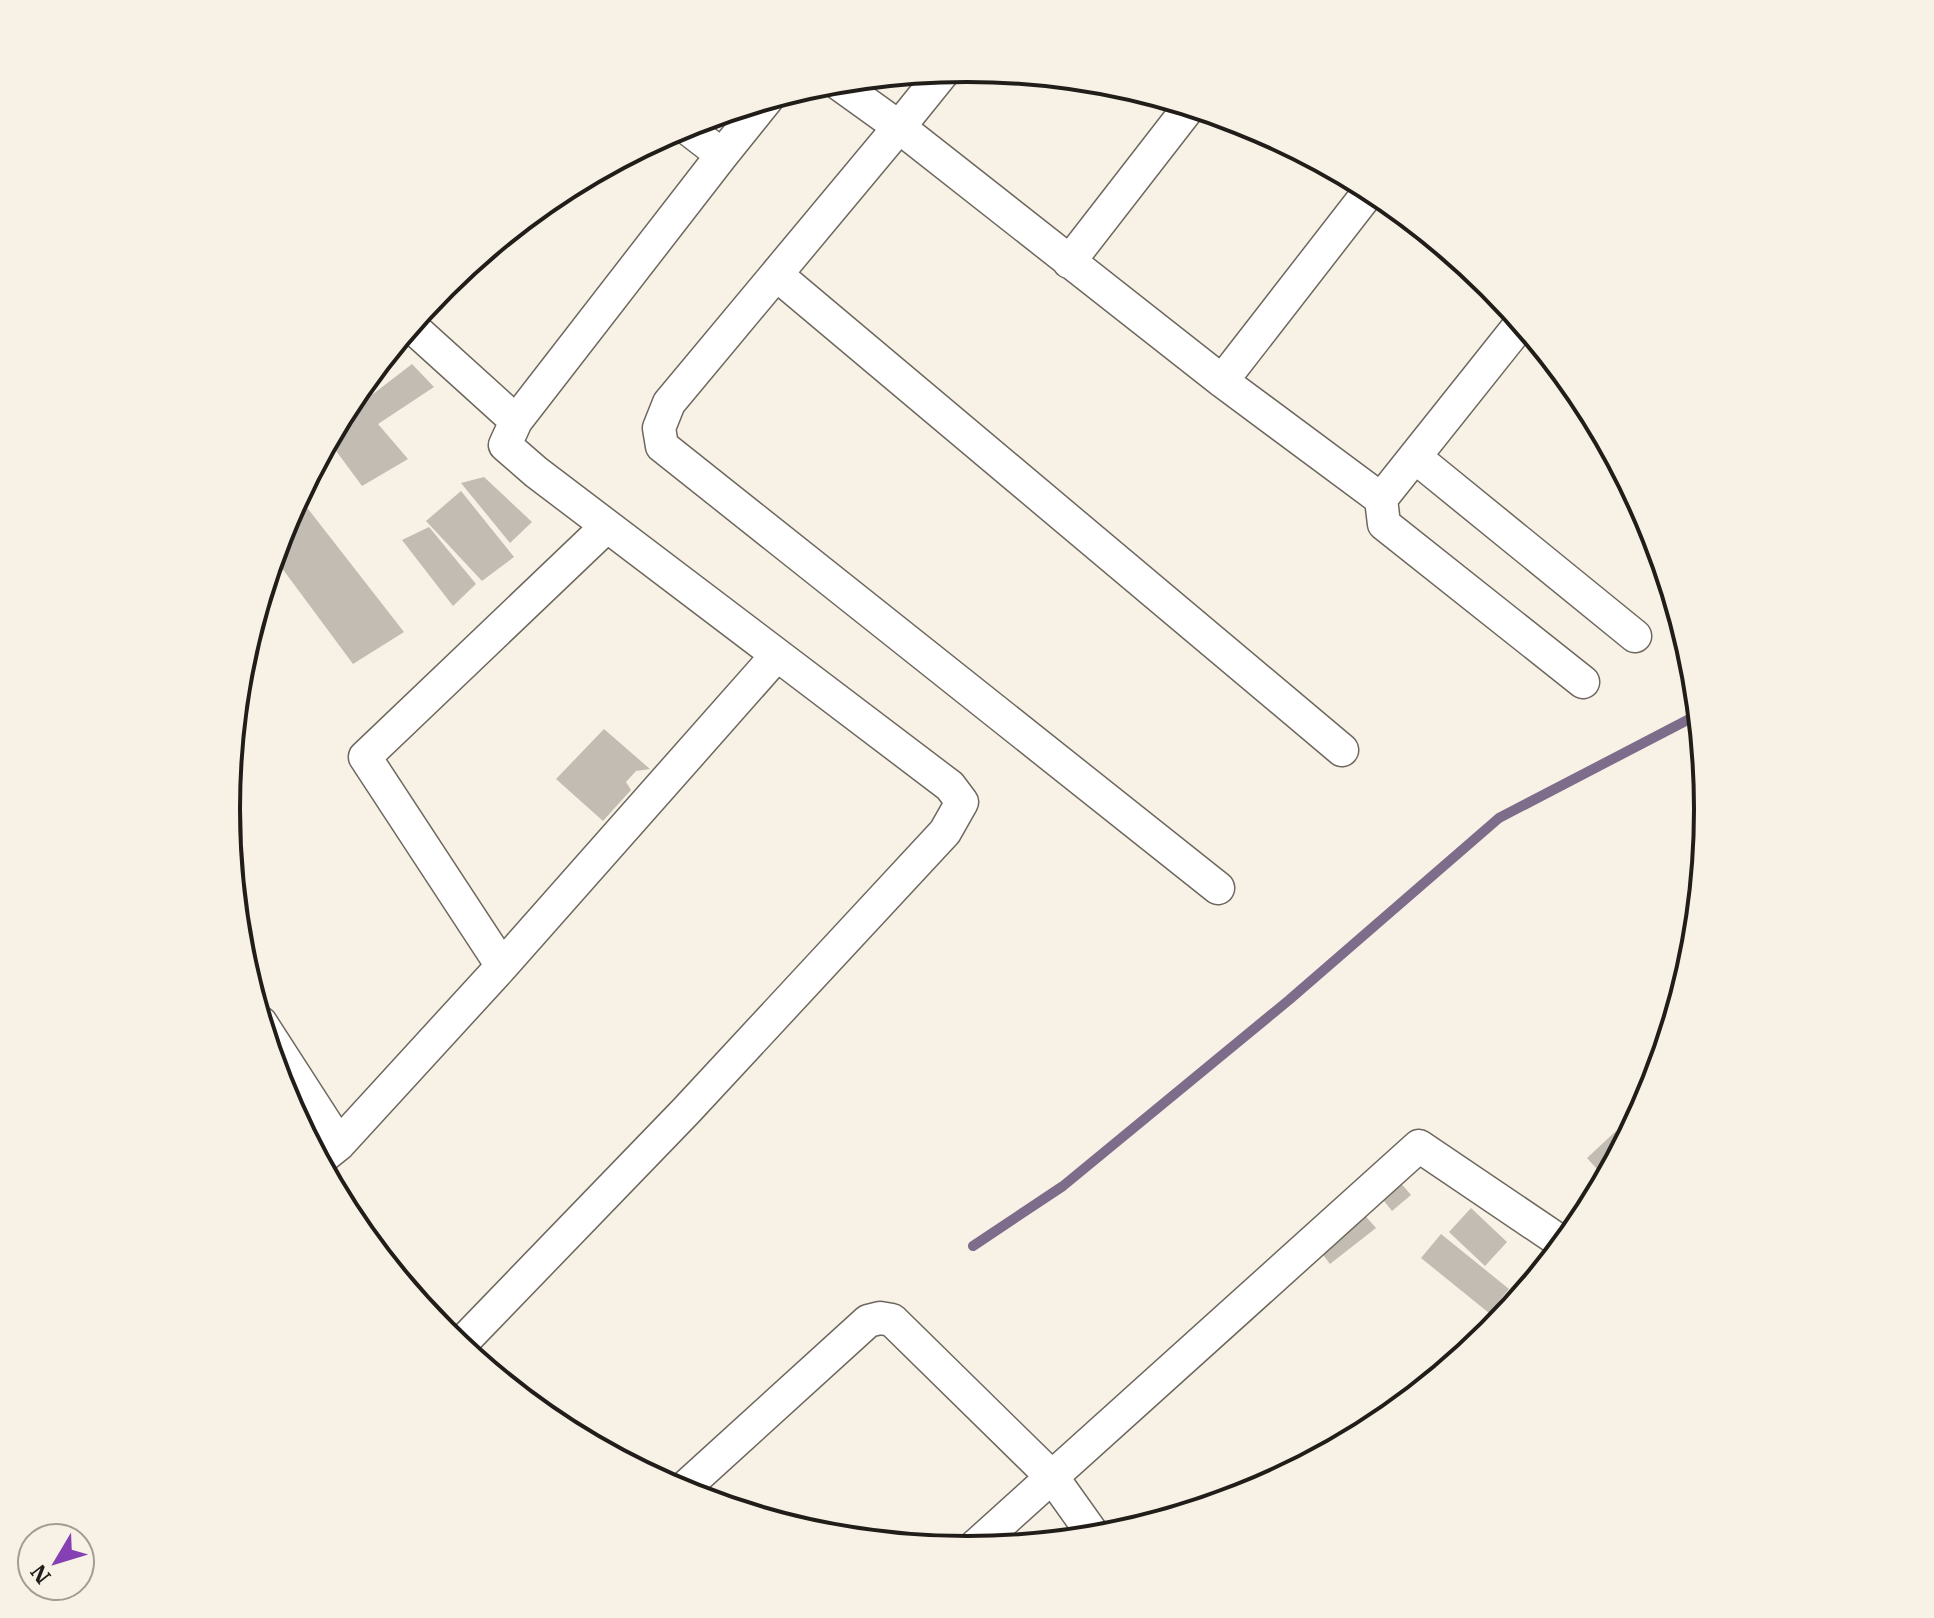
<svg xmlns="http://www.w3.org/2000/svg" width="1934" height="1618" font-family="'IBM Plex Serif',serif">
	<rect width="100%" height="100%" fill="#f8f1e6"/>
	<g fill="none" stroke-linecap="round" stroke-linejoin="round">
		<path stroke="#7d6c8a" stroke-width="10" d="M973,1246L1063,1186L1289,1000L1499,818L1699,714"/>
	</g>
	<path fill="#c3bcb2" d="M412,364L434,387L378,424L408,459L362,486L328,440L338,421Z
		M484,477L532,522L510,543L461,483Z
		M461,491L514,557L482,581L426,521Z
		M298,496L404,632L353,664L273,556L283,525Z
		M429,527L476,584L453,606L402,540Z
		M604,729L650,769L636,771L626,782L631,790L603,821L556,779Z
		M1616,1131L1625,1141L1606,1179L1587,1158Z
		M1399,1181L1411,1195L1392,1211L1380,1196Z
		M1471,1208L1507,1242L1485,1266L1449,1232Z
		M1361,1211L1376,1228L1330,1264L1317,1247Z
		M1441,1234L1509,1289L1489,1313L1421,1258Z"/>
	<g fill="none" stroke-linecap="round" stroke-linejoin="round">
		<g stroke="#6e675e" stroke-width="35">
			<path id="minor" d="M835,81L899,127L945,70
				M683,125L722,155L767,99
				M1069,262L1190,106
				M777,275L1342,750
				M1522,322L1381,499L1384,524L1583,682
				M410,325L516,421
				M1222,381L1371,189
				M1415,457L1635,636
				M1218,888L662,446L659,428L669,403L899,127L1222,381L1381,499
				M502,966L365,757L607,526
				M261,1023L339,1144
				M319,1160L339,1144L502,966L777,655
				M459,1346L686,1111L945,832L962,802L950,786L536,472L505,445L516,421L722,155
				M680,1492L868,1321L880,1318L892,1320L1053,1478L1095,1537
				M971,1550L1419,1146L1564,1244"/>
		</g>
		<use href="#minor" stroke="#fff" stroke-width="32"/>
	</g>
	<path d="M0 0H1934V1618H0ZM240 809a727 727 0 1 1 1454 0a727 727 0 1 1-1454 0Z" fill="#f8f1e6" fill-rule="evenodd"/>
	<path fill="none" stroke="#211e1a" stroke-width="4" d="M240 809a727 727 0 1 1 1454 0a727 727 0 1 1-1454 0Z"/>
	<g transform="translate(56 1562) rotate(232)"><circle r="38" fill="#f8f1e6" stroke="#a29d94" stroke-width="2"/>
	<path d="M0-6L14 30L0 20L-14 30Z" fill="#8541b4"/>
	<text y="-12" font-size="22" font-weight="bold" text-anchor="middle" fill="#211e1a">N</text>
	</g>
</svg>
